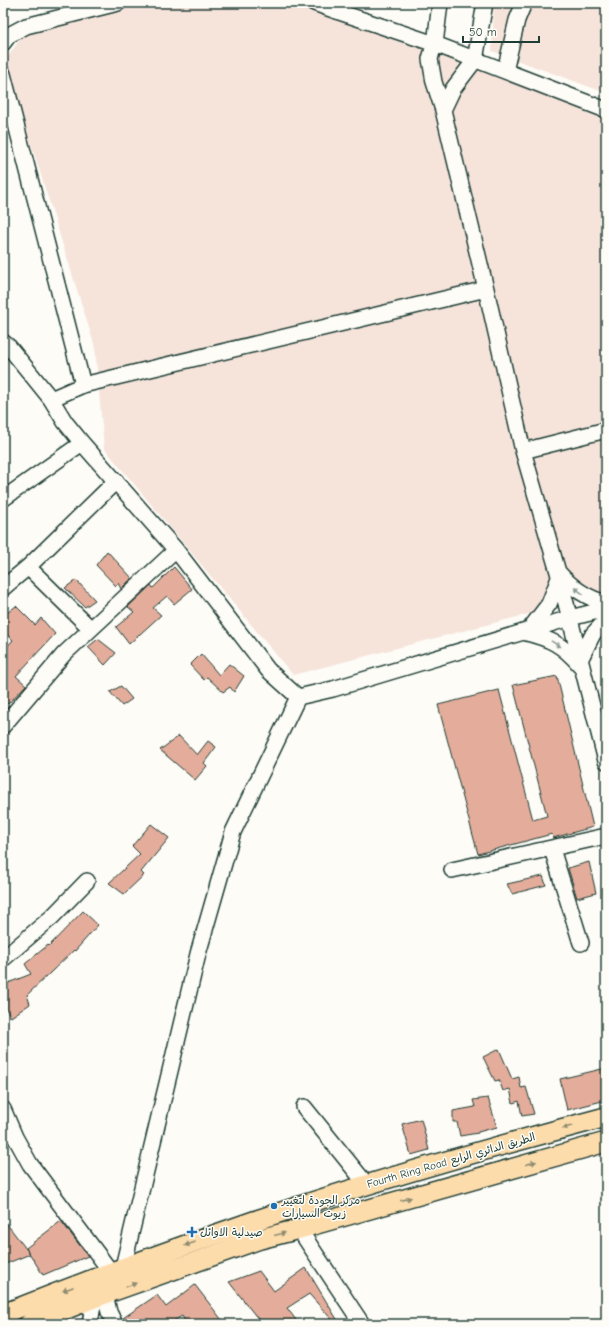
<svg xmlns="http://www.w3.org/2000/svg" width="609" height="1327" font-family="'Comic Neue','Playpen Sans Arabic',sans-serif">
	<rect width="100%" height="100%" fill="#fdfcf7"/>
	<filter id="ink" filterUnits="userSpaceOnUse"><feTurbulence type="fractalNoise" baseFrequency=".025" numOctaves="2"/><feDisplacementMap in="SourceGraphic" scale="8" xChannelSelector="R" yChannelSelector="G"/><feConvolveMatrix kernelMatrix="1 2 1 2 8 2 1 2 1" color-interpolation-filters="sRGB"/></filter>
	<g filter="url(#ink)">
		<path fill="#f6e4db" d="M140,3H302L606,118V594L293,675L104,448L95,347L5,61L24,33Z
			M494,3H606V93L492,51Z"/>
		<path fill="#e4ad9b" stroke="#1f3d34" d="M107,551L132,578L121,589L118,583L116,586L96,565Z
			M174,567L192,589L174,604L167,596L153,608L161,615L129,644L116,627L134,612L128,607L151,585L153,588Z
			M76,580L95,600L85,607L65,588Z
			M16,606L35,625L41,618L55,634L16,676L26,685L8,704L3,699V651L13,640L3,631V616Z
			M98,639L116,653L105,665L88,647Z
			M201,654L219,675L229,664L244,676L234,692L230,687L223,692L207,677L204,680L190,665Z
			M557,676L593,827L553,838L552,834L478,854L438,705L499,690L533,820L547,816L513,685Z
			M121,686L132,699L122,706L110,692Z
			M179,736L197,755L208,741L216,747L204,763L207,766L195,780L160,750Z
			M151,824L169,838L141,872L144,875L124,894L109,883L140,854L132,846Z
			M589,862L596,893L577,898L568,868Z
			M543,876L546,885L512,894L507,884Z
			M83,911L98,925L75,951L74,950L27,995L30,1004L11,1017L3,1004V985L31,974L25,964L48,945L49,946Z
			M499,1049L512,1079L519,1077L521,1088L526,1087L534,1114L522,1116L519,1101L513,1103L510,1089L503,1091L499,1080L495,1081L483,1057Z
			M606,1068V1100L567,1110L560,1079Z
			M488,1098L497,1127L478,1132V1133L460,1136L457,1122H453V1111L475,1107L473,1100Z
			M421,1119L429,1150L411,1155L402,1124Z
			M3,1219L30,1254L3,1265Z
			M61,1221L88,1256L43,1275L26,1248Z
			M306,1268L338,1321L335,1323L309,1294L287,1308L299,1324H262L229,1282L259,1271L274,1291Z
			M195,1285L225,1324H187L182,1316L168,1324H129L123,1318L157,1295L166,1307Z"/>
		<g fill="none" stroke-linecap="round" stroke-linejoin="round">
			<g stroke="#1f3d34" stroke-width="18">
				<path id="minor" d="M314,3L339,12L435,44L606,110
					M440,3L435,44L432,52L430,59L434,82L443,110L486,289L523,451L558,572L606,761
					M3,43L9,35L26,26L118,3
					M505,71L517,20L524,3
					M3,74L83,385
					M443,110L453,89L475,60L485,3
					M3,342L9,347L51,399
					M523,451L606,430
					M3,499L82,443
					M28,567L91,629
					M558,572C571,587 586,598 606,603
					M3,588L28,567L116,481
					M529,630L549,604L559,578
					M523,632C551,639 562,644 581,666
					M580,660L593,634L606,620
					M298,697L268,670L176,550L82,443L65,422L51,399L83,385L486,289
					M298,697L333,689L570,618L606,609
					M3,726L64,654L176,550
					M552,849L581,943
					M452,870L606,836
					M3,959L52,917L87,881
					M304,1107L367,1185
					M3,1109L15,1137L30,1164L111,1272
					M299,1229L362,1324
					M123,1267L198,954L233,832L298,697
					M105,1294L109,1312L115,1324
					M90,1324L94,1298"/>
			</g>
			<g stroke="#1f3d34" stroke-width="22">
				<path id="major" d="M3,1314C86,1281 170,1250 254,1221C370,1182 488,1148 606,1117
					M29,1324L94,1298L260,1239L299,1229L606,1142"/>
			</g>
			<use href="#minor" stroke="#fdfcf7" stroke-width="15"/>
			<use href="#major" stroke="#fddcac" stroke-width="19"/>
		</g>
		<defs><path id="oneway-solid" d="M-6-.8H1V-3.2L6.5 0L1 3.2V.8H-6Z"/></defs>
		<g fill="#8e9c96">
			<use href="#oneway-solid" transform="translate(579 591) rotate(-144)"/>
			<use href="#oneway-solid" transform="translate(556 644) rotate(31)"/>
		</g>
		<g fill="#8e8c70">
			<use href="#oneway-solid" transform="translate(568 1127) rotate(165)"/>
			<use href="#oneway-solid" transform="translate(531 1163) rotate(-16)"/>
			<use href="#oneway-solid" transform="translate(406 1199) rotate(-16)"/>
			<use href="#oneway-solid" transform="translate(280 1234) rotate(-14)"/>
			<use href="#oneway-solid" transform="translate(190 1244) rotate(161)"/>
			<use href="#oneway-solid" transform="translate(131 1285) rotate(-20)"/>
			<use href="#oneway-solid" transform="translate(68 1289) rotate(159)"/>
		</g>
	</g>
	<g fill="#1f6fb2" stroke="#fdfcf7" stroke-width="1.5">
		<circle cx="274" cy="1206" r="4"/>
		<path d="M190 1226h4v4h4v4h-4v4h-4v-4h-4v-4h4z"/>
	</g>
	<g text-anchor="middle" stroke-width="3" stroke-linejoin="round" paint-order="stroke">
		<g font-size="11" fill="#1f3d34" stroke="#fdfcf7">
			<text transform="translate(451 1160) rotate(-16)" y="4">Fourth Ring Road الطريق الدائري الرابع</text>
		</g>
		<g font-size="11" fill="#1f3d34" stroke="#fdfcf7" text-anchor="start">
			<text x="282" y="1204">مركز الجودة لتغيير<tspan x="282" dy="13">زيوت السيارات</tspan></text>
			<text x="200" y="1236">صيدلية الاوائل</text>
		</g>
	</g>
	<rect width="609" height="1327" fill="none" stroke="#fdfcf7" stroke-width="16"/>
	<rect x="8" y="8" width="593" height="1311" fill="none" stroke="#1f3d34" stroke-width="1.5" filter="url(#ink)"/>
	<path d="M463 36v6h76v-6" fill="none" stroke="#1f3d34" stroke-width="2"/>
	<text x="469" y="36" font-size="12" fill="#1f3d34" stroke="#fdfcf7" stroke-width="3" paint-order="stroke">50 m</text>
</svg>
